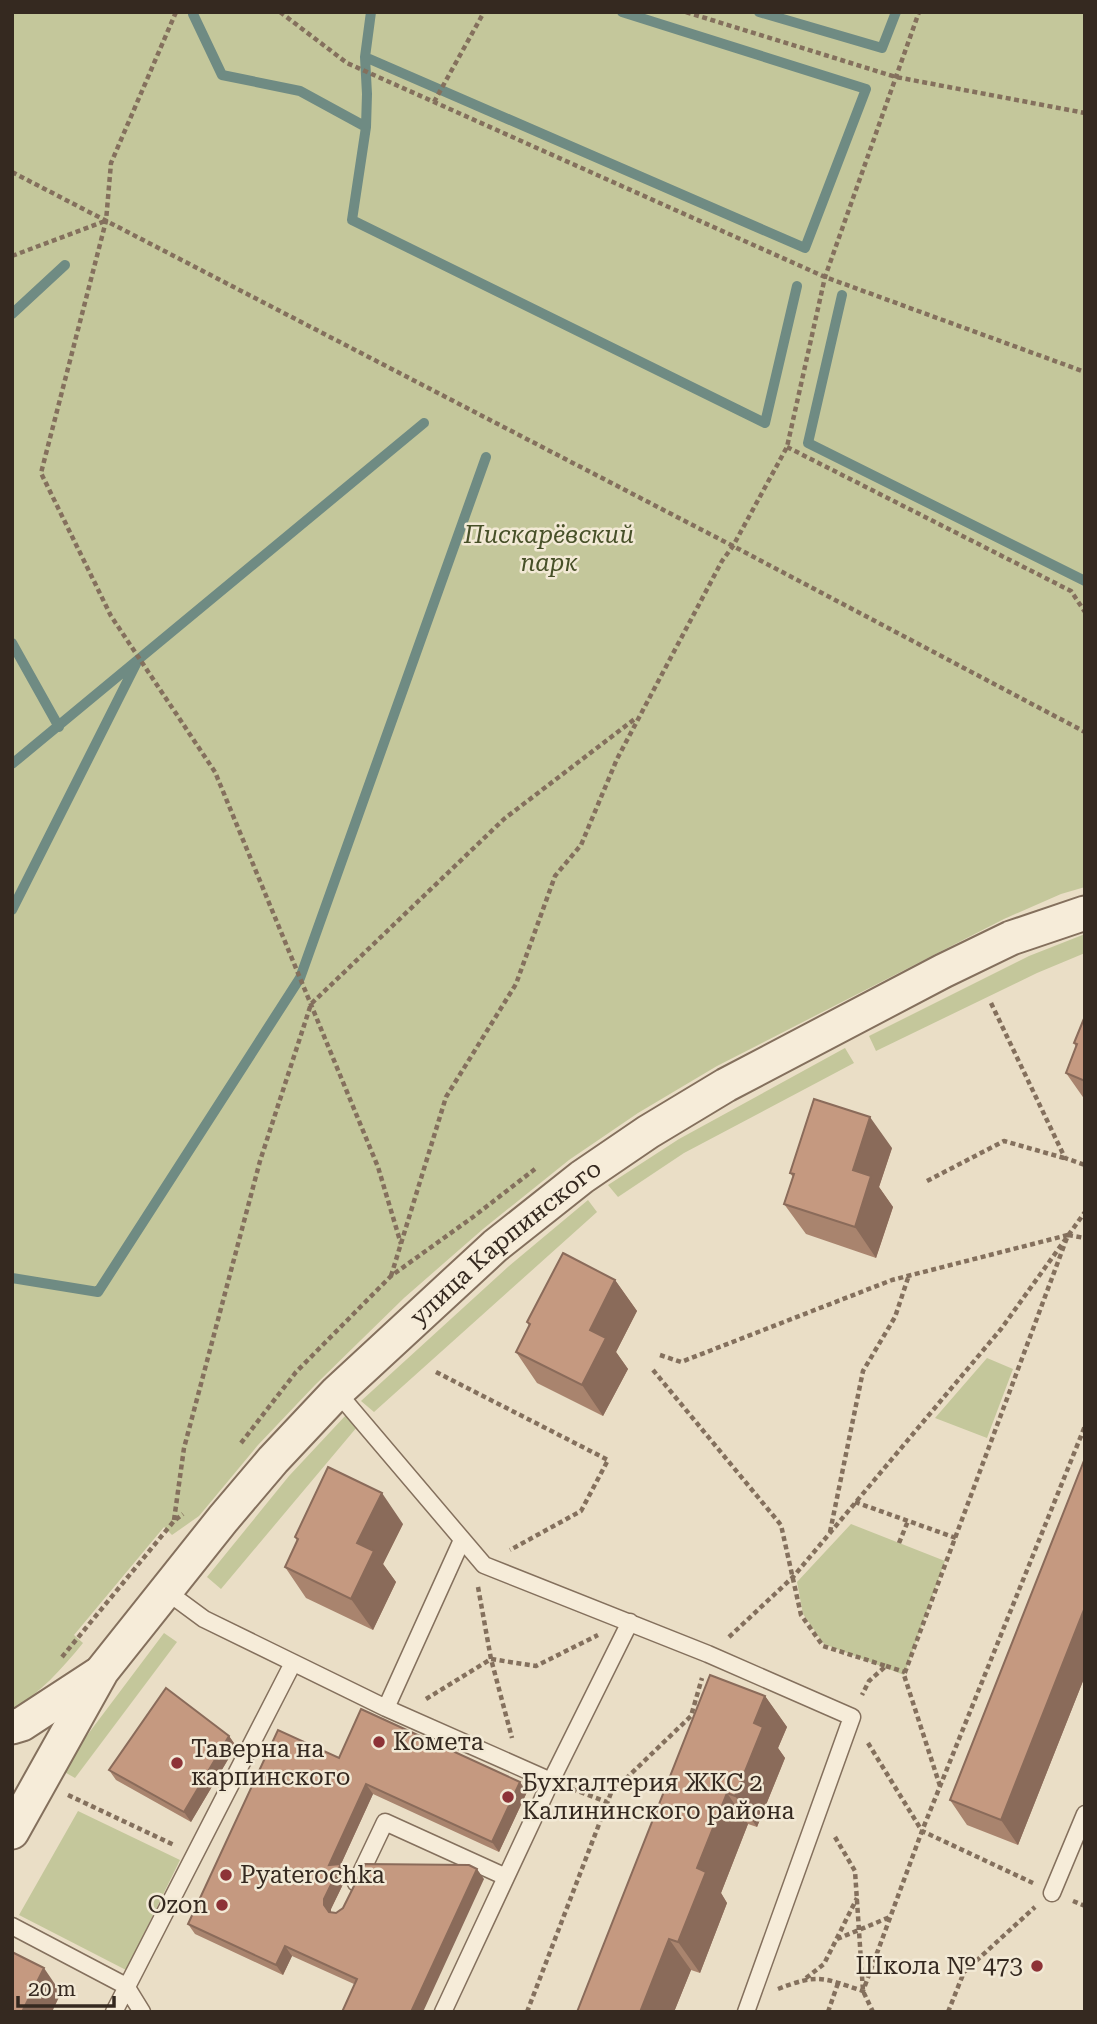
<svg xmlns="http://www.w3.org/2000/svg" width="1097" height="2024" font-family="'Roboto Serif',serif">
	<rect width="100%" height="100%" fill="#eadec6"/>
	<path fill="#c4c79b" d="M12,12H1085V887L1061,894L1004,919L717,1066L638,1113L569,1160L483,1229L404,1298L315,1385L258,1445L199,1516L172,1535L164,1527L74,1635L83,1643C61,1670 41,1692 12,1710Z
		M1085,934V953L1037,973L876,1051L869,1036L1029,956Z
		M845,1048L854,1063L684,1153L618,1197L608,1185L679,1139Z
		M588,1200L597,1212L374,1412L361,1401L509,1266Z
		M987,1358L1013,1369L987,1438L935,1418Z
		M346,1415L357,1427L221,1589L207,1577L289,1476Z
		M851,1524L945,1561L904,1675L824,1644L803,1614L797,1582Z
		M164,1633L177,1642L75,1778L61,1770Z
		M78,1811L180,1860L126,1970L19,1915Z"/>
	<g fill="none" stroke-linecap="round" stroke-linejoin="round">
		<path stroke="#6f8b83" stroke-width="10" d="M371,12L365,57L367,94L366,127L352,220L765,423L797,286
			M759,12L882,48L896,12
			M193,14L222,75L300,91L366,127
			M365,57L805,248L866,89L622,12
			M842,295L808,443L1085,581
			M12,314L65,265
			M12,643L59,727
			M12,764L424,423
			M12,910L137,662
			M12,1278L98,1292L300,978L486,457"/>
		<g stroke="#84705d" stroke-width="19">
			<path id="service" d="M337,1392L484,1565L708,1654L852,1717L746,2012
				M166,1591L204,1619L386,1708L551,1781
				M386,1708L462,1540
				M356,1883L385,1822L506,1877
				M1052,1893L1085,1814
				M12,1926L126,1986L142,2012
				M114,2012L293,1663
				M443,2012L551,1781L630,1622"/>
		</g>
		<g stroke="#84705d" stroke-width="37">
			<g id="minor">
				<path d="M12,1727L22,1724L97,1675"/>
				<path id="s1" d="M12,1832L102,1671L223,1519L273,1460L337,1392L495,1246L582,1177L648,1132L726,1085L943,971L1011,938L1085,913"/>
			</g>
		</g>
		<path stroke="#84705d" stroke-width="4.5" stroke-dasharray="5 3.5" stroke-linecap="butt" d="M176,12L111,163L106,221L41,473L111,616L215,772L378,1167L401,1244
			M280,12L347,63L825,277L1085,372
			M686,12L896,77L1085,113
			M434,102L484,12
			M12,172L733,546L1085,732
			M12,256L105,221
			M787,447L1071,591L1085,612
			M991,1003L1065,1158L1085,1165
			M927,1181L1004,1141L1064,1158
			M1068,1235L1085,1238
			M391,1276L446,1097L516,984L555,876L581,845L617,759L722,561L733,546L787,447L825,277L919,12
			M660,1355L681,1362L892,1280L1068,1235L904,1675L940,1786
			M653,1370L781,1525L801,1615L823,1646L886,1666L869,1681L862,1695
			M436,1372L608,1460L581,1511L510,1550
			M241,1443L296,1372L391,1276L473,1217L535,1169
			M855,1502L956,1538
			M174,1520L184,1448L260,1161L311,1004L504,819L636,718
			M830,1532L863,1371L895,1317L909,1275
			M899,1543L908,1521
			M478,1587L491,1659L512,1738
			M729,1637L793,1577L1001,1329L1085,1212
			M62,1657L174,1521L183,1514
			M886,1666L905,1672
			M426,1699L491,1659L536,1666L598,1635
			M868,1743L922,1831L1033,1883
			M572,1789L607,1802
			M68,1795L174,1845
			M835,1837L855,1871L863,1991L873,2012
			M1073,1901L1085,1906
			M837,1939L890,1917
			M806,1978L824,1964L857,1898
			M778,1989C819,1973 823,1978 863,1991L922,1831L1085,1426
			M527,2012L611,1793L691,1716L702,1678
			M828,2012L838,1983
			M948,2012L964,1972L1035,1907"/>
		<use href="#service" stroke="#f6ecd9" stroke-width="16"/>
		<use href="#minor" stroke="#f6ecd9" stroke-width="33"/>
	</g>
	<path fill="#a9846e" d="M1085,1016V1100L1066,1073L1076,1047L1074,1043Z
		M892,1148L879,1187L893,1207L876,1258L806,1234L784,1204L793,1177L790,1173Z
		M615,1280L637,1311L616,1352L628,1369L603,1416L537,1383L516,1352L529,1326L527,1322Z
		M1085,1458V1676L1018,1845L967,1825L950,1800Z
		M403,1524L383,1564L396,1582L373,1630L306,1598L285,1567L297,1541L295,1537Z
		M765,1696L787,1727L778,1748L785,1758L757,1827L748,1824L721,1893L727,1903L700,1973L691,1970L674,2012H577Z
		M229,1736L236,1746L191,1822L116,1780L109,1770Z
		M339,1758L527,1792L499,1852L373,1794L341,1864L348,1874L331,1909V1913H336L484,1879L354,1984L292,1956L283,1975L195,1934L188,1924Z"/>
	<path fill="#8a6b5a" d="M870,1117L892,1148L879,1187L893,1207L876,1258L855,1227L853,1170Z
		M615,1280L637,1311L616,1352L628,1369L603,1416L582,1385L590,1330Z
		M382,1493L403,1524L383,1564L396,1582L373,1630L351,1599L357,1543Z
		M1085,1607V1676L1018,1845L1001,1820Z
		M765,1696L787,1727L778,1748L785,1758L757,1827L735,1796L754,1723Z
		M229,1736L236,1746L191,1822L184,1812Z
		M520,1782L527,1792L499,1852L492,1842Z
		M366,1784L373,1794L336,1875L329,1865Z
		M727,1793L748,1824L721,1893L727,1903L700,1973L678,1942L697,1868Z
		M341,1864L348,1874L331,1909V1914L324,1905V1899Z
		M477,1869L484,1879L423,2012H411Z
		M669,1939L691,1970L674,2012H640Z
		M285,1946L292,1956L283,1975L276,1965Z
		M44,1968L61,1993L52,2012H22Z"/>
	<path fill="#c59980" stroke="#8a6b5a" stroke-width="2" d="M1085,1016V1081L1066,1073L1077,1044L1074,1043Z
		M814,1099L870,1117L853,1170L871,1176L855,1227L784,1204L794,1174L790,1173Z
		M563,1253L615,1280L590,1330L606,1338L582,1385L516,1352L530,1324L527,1322Z
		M1085,1458V1607L1001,1820L950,1800Z
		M328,1467L382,1493L357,1543L374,1551L351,1599L285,1567L298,1539L295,1537Z
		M710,1675L765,1696L754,1723L763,1727L735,1796L727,1793L697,1868L706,1872L678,1942L669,1939L640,2012H577Z
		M166,1688L229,1736L184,1812L109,1770Z
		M361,1709L520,1782L492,1842L366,1784L329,1865L341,1864L324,1899V1905L329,1912L336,1913L343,1908L365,1864L469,1865L477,1869L411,2012H342L357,1979L285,1946L276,1965L188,1924L278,1730L339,1758Z
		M12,1952L44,1968L22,2012H12Z"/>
	<g fill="#8d3337" stroke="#f2e9d5" stroke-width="2.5">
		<circle cx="379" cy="1742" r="7"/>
		<circle cx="177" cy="1763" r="7"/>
		<circle cx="508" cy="1797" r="7"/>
		<circle cx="226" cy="1875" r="7"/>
		<circle cx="222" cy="1905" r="7"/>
		<circle cx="1037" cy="1966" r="7"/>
	</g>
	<g text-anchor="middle" stroke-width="5" stroke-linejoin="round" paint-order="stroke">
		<g font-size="24" font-style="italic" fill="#475028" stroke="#f2e9d5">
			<text x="549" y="543">Пискарёвский<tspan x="549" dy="28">парк</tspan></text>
		</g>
		<g font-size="24" fill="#352920" stroke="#f2e9d5">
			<text dy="8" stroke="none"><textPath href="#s1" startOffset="775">улица Карпинского</textPath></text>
		</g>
		<g font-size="24" fill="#352920" stroke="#f2e9d5" text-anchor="start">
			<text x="393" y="1750">Комета</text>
			<text x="191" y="1757">Таверна на<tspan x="191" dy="28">карпинского</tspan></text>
			<text x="522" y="1791">Бухгалтерия ЖКС 2<tspan x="522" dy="28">Калининского района</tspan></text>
			<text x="240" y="1883">Pyaterochka</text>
			<text x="208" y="1913" text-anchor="end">Ozon</text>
			<text x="1023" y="1974" text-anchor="end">Школа № 473</text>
		</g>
	</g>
	<rect width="1097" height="2024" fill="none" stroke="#352920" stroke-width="28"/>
	<path d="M18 1996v10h96v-10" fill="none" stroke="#352920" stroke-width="3.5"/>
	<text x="28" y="1996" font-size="21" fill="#352920" stroke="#f2e9d5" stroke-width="5" paint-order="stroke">20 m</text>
</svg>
